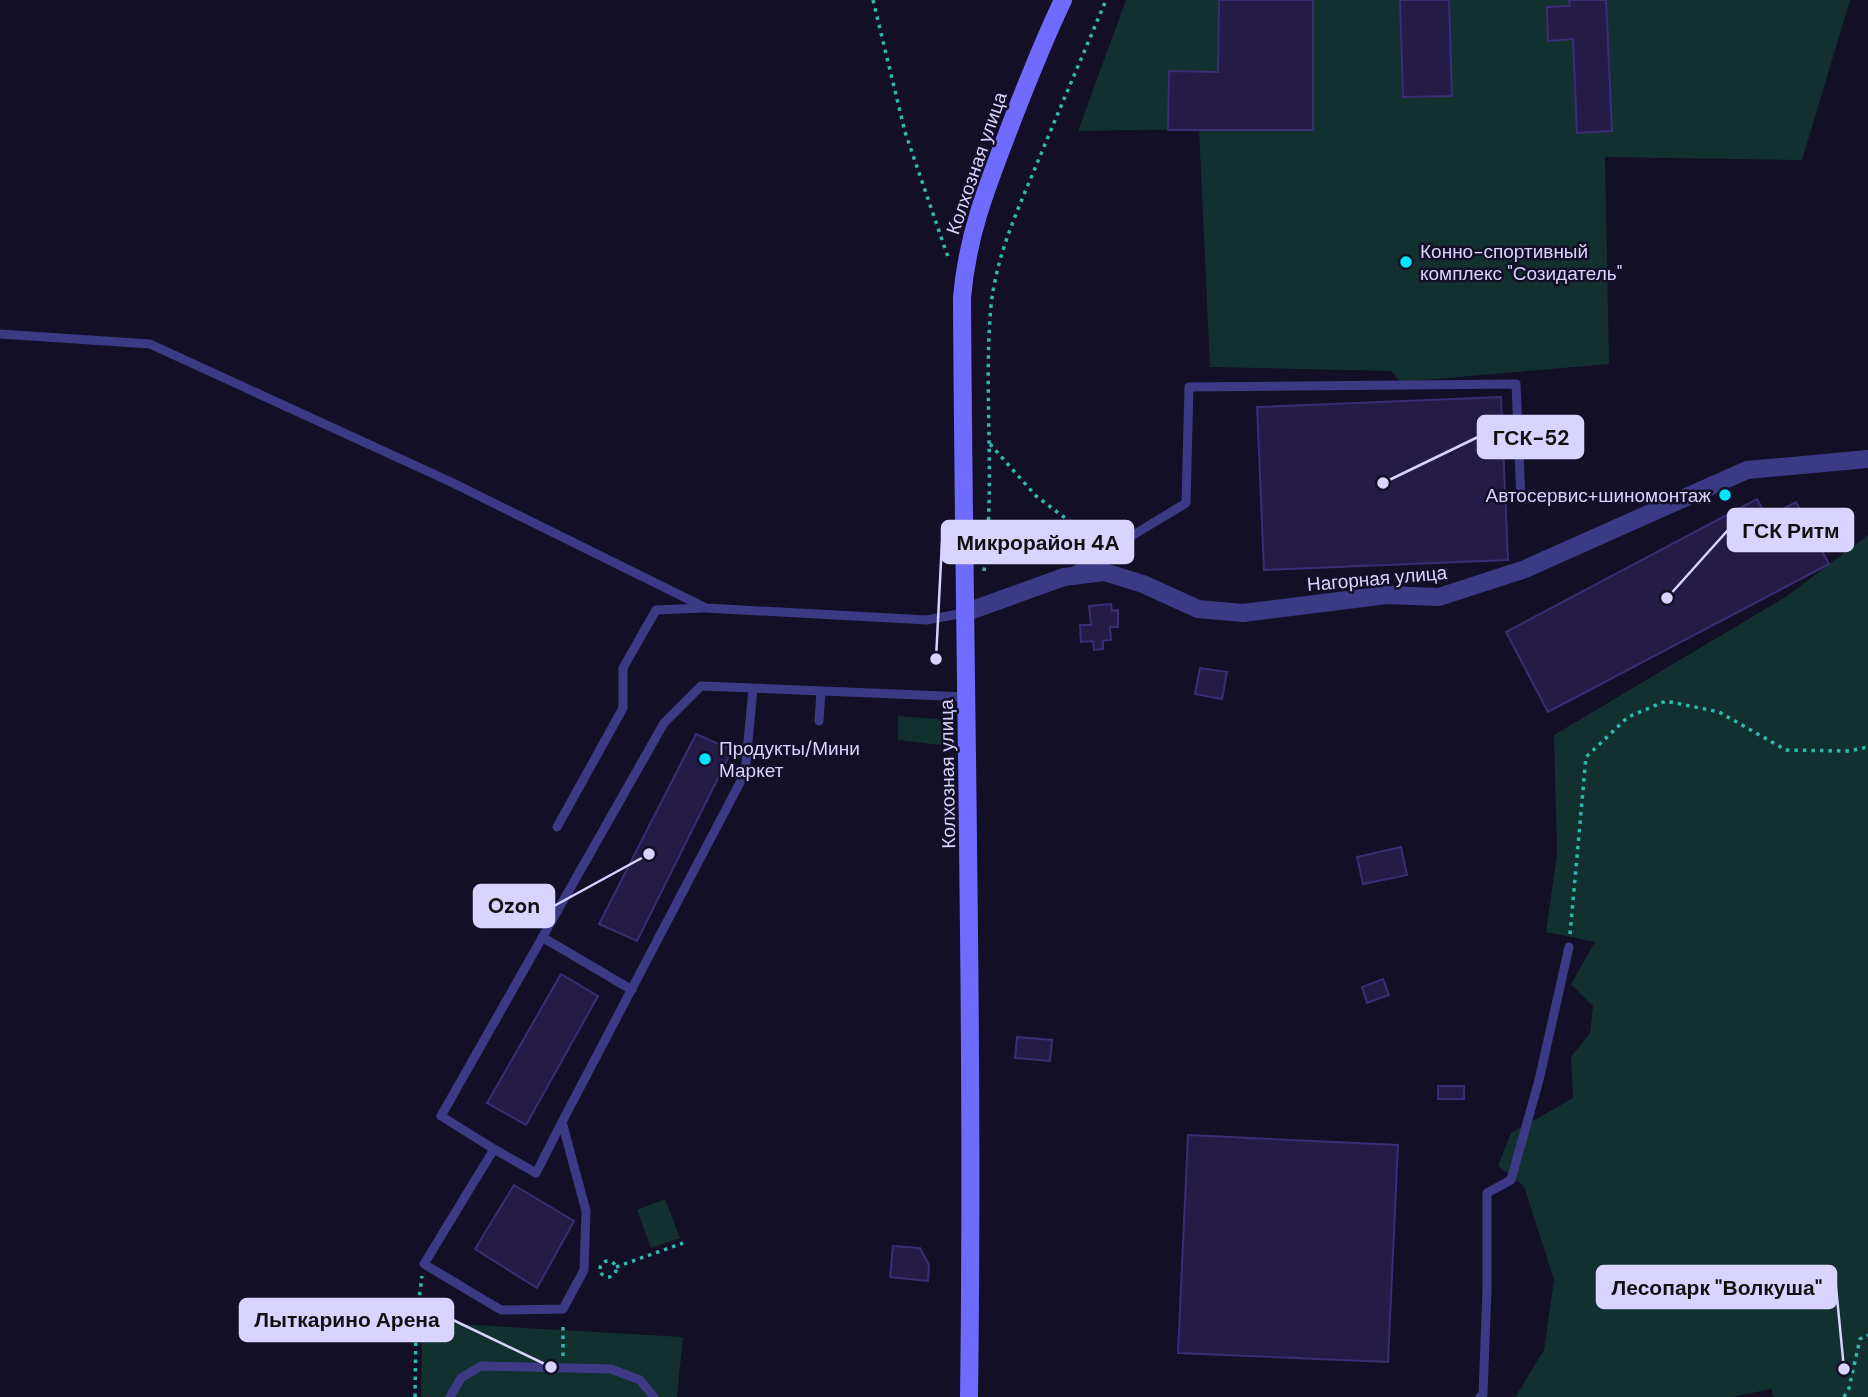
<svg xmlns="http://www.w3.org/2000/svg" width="1868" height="1397" font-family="'DM Sans',sans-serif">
	<rect width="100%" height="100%" fill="#130f26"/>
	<path fill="#12302f" d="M1126,0H1850L1802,160L1605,157L1609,364L1400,382L1391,371L1210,367L1199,129L1078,131Z
		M1868,535V1397H1774L1771,1389L1732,1397H1517L1516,1396L1544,1350L1554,1280L1524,1186L1498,1166L1511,1133L1573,1098L1571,1057L1590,1033L1593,1006L1571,984L1595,942L1546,932L1557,854L1554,735L1787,596Z
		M898,716L948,720L949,746L898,740Z
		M665,1199L680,1238L651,1248L637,1210Z
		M422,1322L683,1337L677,1397H421Z"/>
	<path fill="#241b47" stroke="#3b2d73" stroke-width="2" d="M1219,0H1313V130H1168L1169,71L1218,72Z
		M1400,0H1449L1452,96L1403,97Z
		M1569,0H1606L1612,131L1577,133L1573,39L1548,41L1547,7L1570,6Z
		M1501,397L1508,560L1264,570L1257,407Z
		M1757,499L1767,517L1796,502L1829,564L1548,712L1506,632Z
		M1111,604L1112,611L1118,610V627H1110L1111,640L1103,641V649L1094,650L1093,641L1081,642L1080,625H1091L1089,606Z
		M1200,668L1227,672L1222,699L1195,694Z
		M696,734L732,750L637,941L599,924Z
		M1401,847L1407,875L1363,884L1357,857Z
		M561,974L598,996L526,1125L487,1103Z
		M1383,979L1389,995L1367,1003L1362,987Z
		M1017,1037L1052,1040L1050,1061L1015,1058Z
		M1438,1086H1464V1099H1438Z
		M1188,1135L1398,1145L1388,1362L1178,1353Z
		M514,1185L574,1221L537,1288L475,1249Z
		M893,1246L920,1248L929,1265L928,1281L890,1277Z"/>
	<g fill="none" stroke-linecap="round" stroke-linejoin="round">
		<path stroke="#2fb8b0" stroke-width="3.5" stroke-dasharray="3.5 5" stroke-linecap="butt" d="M873,0L905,132L949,260
			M990,444L1036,496L1097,542
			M984,571C996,483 983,394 991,306C996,257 1017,211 1036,166C1059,110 1083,55 1106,0
			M1570,934L1586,757L1628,717L1666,701L1719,712L1786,750L1849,751L1868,747
			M600 1269a8 8 0 1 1 16 0a8 8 0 1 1-16 0Z
			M616,1267L683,1243
			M563,1356V1322
			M415,1397L416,1323L422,1276
			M1844,1397L1849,1388L1860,1339L1868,1335"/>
		<path stroke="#3d3a85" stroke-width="9" d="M0,334L150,344L451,482L706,608L927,620L964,613
			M1074,571L1186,503L1189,387L1516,384L1521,500
			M753,689L745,773L562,1122L586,1211L584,1270L563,1309L501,1310L424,1264L494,1149L441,1116L664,723L701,686L967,697
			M819,721L821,691
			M557,827L623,708V668L656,610L703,608
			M542,937L632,990
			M494,1149L536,1173L562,1122
			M450,1397L461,1378L481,1366L611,1369L640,1380L654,1397
			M1480,1397L1483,1394L1487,1289V1193L1511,1180L1539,1080L1569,947"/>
		<path stroke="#3d3a85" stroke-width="18" d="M964,613L1064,577L1104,572L1143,584L1198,609L1243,613L1387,595L1439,597L1525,569L1747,470L1868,459"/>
		<path stroke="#6f6bff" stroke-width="18" d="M969,1397C974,1031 964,665 962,298C967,236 987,186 1009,129C1026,85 1043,42 1063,0"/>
	</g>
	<g fill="#00e5ff" stroke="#130f26" stroke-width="2.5">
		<circle cx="1406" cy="262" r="7"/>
		<circle cx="1725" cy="495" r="7"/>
		<circle cx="705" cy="759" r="7"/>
	</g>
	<g text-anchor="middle" stroke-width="5" stroke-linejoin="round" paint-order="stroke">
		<g font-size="19" fill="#d9d4ff" stroke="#130f26">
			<text transform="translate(976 163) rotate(-71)" y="7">Колхозная улица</text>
			<text transform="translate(1377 578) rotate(-5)" y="7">Нагорная улица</text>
			<text transform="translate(947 774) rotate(-91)" y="7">Колхозная улица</text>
		</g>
		<g font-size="19" fill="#d9d4ff" stroke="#130f26" text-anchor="start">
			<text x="1420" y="258">Конно-спортивный<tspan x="1420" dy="22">комплекс "Созидатель"</tspan></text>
			<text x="1711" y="502" text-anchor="end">Автосервис+шиномонтаж</text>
			<text x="719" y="755">Продукты/Мини<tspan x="719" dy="22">Маркет</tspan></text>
		</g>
	</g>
	<path fill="none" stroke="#d9d4ff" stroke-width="2.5" d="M1383 483L1478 437M1667 598L1728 530M936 659L942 542M649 854L554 906M1844 1369L1836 1287M551 1367L453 1320"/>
	<g fill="#d9d4ff" stroke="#130f26" stroke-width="2.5">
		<circle cx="1383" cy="483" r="7"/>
		<circle cx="1667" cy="598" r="7"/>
		<circle cx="936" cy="659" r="7"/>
		<circle cx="649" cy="854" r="7"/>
		<circle cx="1844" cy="1369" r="7"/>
		<circle cx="551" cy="1367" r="7"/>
	</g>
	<g fill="#d9d4ff" stroke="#d9d4ff" stroke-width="2.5">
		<rect x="1478" y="416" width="105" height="42" rx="7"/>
		<rect x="1728" y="509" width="125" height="42" rx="7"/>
		<rect x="942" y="521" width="191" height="42" rx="7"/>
		<rect x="474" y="885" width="80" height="42" rx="7"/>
		<rect x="1597" y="1266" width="239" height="42" rx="7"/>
		<rect x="240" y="1299" width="213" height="42" rx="7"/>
	</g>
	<g font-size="21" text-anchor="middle" font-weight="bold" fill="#111">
		<text x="1531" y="445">ГСК-52</text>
		<text x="1791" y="538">ГСК Ритм</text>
		<text x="1038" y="550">Микрорайон 4А</text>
		<text x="514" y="913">Ozon</text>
		<text x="1717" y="1295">Лесопарк "Волкуша"</text>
		<text x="347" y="1327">Лыткарино Арена</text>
	</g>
</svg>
